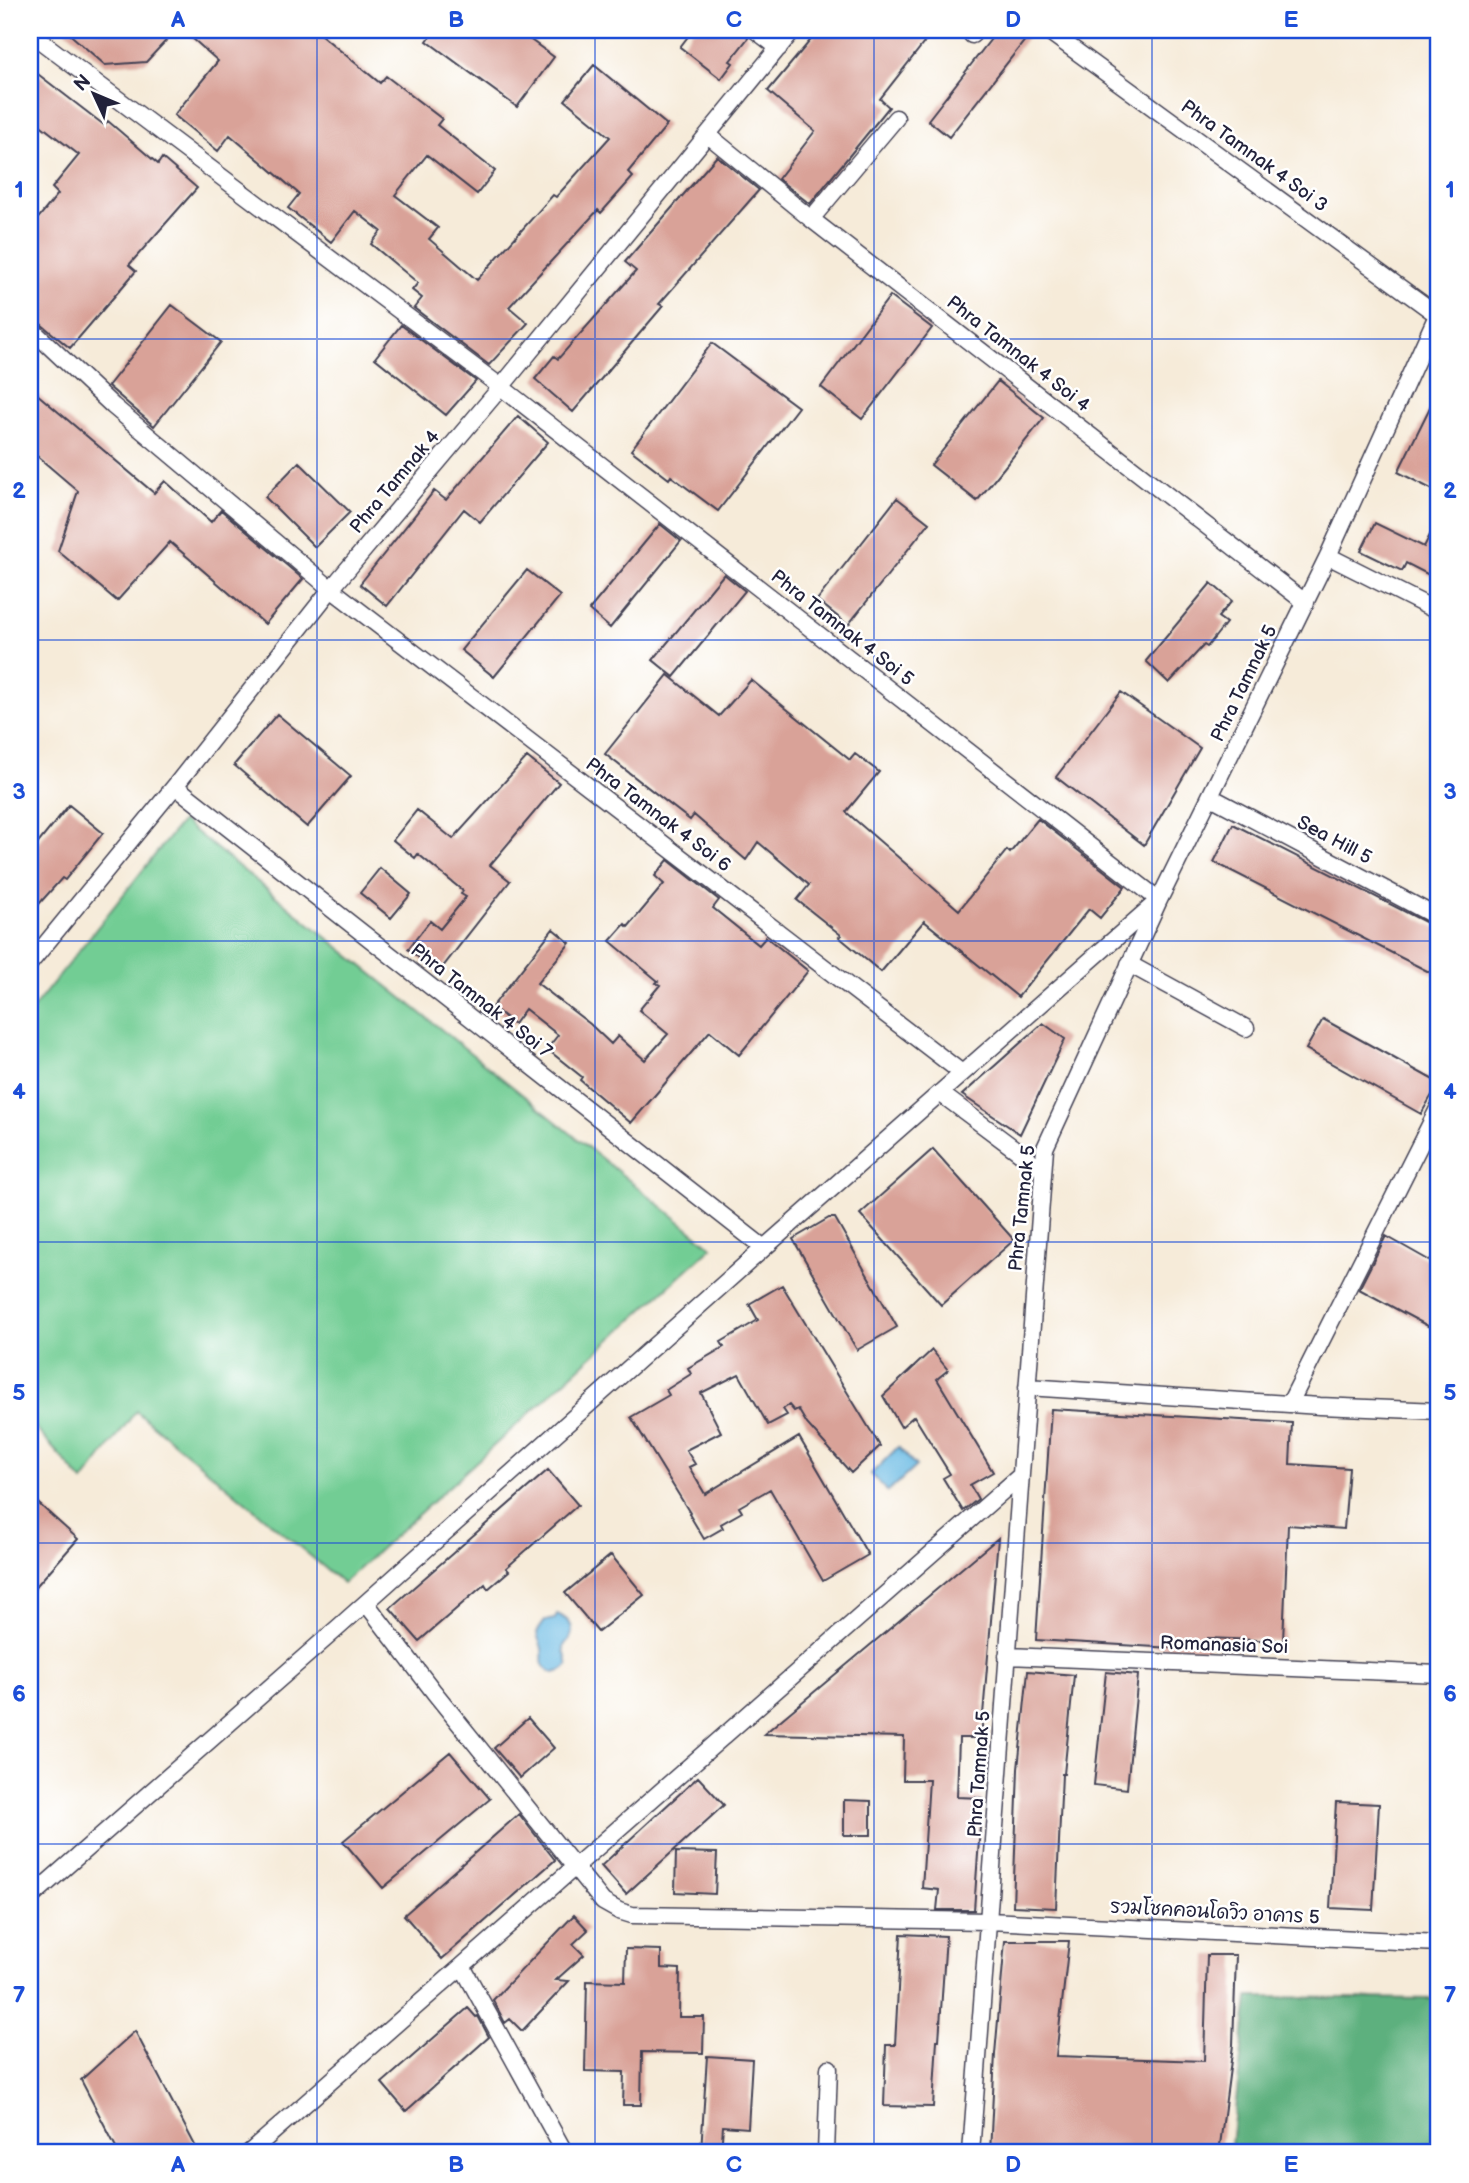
<svg xmlns="http://www.w3.org/2000/svg" width="1469" height="2183" font-family="'Balsamiq Sans','Playpen Sans Thai',sans-serif">
	<rect width="100%" height="100%" fill="#fff"/>
	<filter id="ink" filterUnits="userSpaceOnUse"><feTurbulence type="fractalNoise" baseFrequency=".0143" numOctaves="2"/><feDisplacementMap in="SourceGraphic" scale="14" xChannelSelector="R" yChannelSelector="G"/><feConvolveMatrix kernelMatrix="1 2 1 2 8 2 1 2 1" color-interpolation-filters="sRGB"/></filter>
	<filter id="wash" filterUnits="userSpaceOnUse"><feTurbulence type="fractalNoise" baseFrequency=".00686" numOctaves="4" result="noise"/><feDisplacementMap in="SourceGraphic" scale="28" xChannelSelector="R" yChannelSelector="G"/><feGaussianBlur stdDeviation="1.57" result="paint"/><feColorMatrix in="noise" values="0 0 0 0 0 0 0 0 0 0 0 0 0 0 0 0 0 1.4 0 .05"/><feComposite in="paint" operator="in"/></filter>
	<g filter="url(#wash)">
		<rect width="100%" height="100%" fill="#f6ebd9"/>
		<path fill="#72cd94" stroke="#4a7868" stroke-width="2" d="M182,821L712,1247L343,1583L136,1411L83,1482L30,1422V1012Z"/>
		<path fill="#5db07e" stroke="#40695c" stroke-width="2" d="M1248,1997L1439,1999V2153H1230Z"/>
		<path fill="#68b9e3" stroke="#456e8f" stroke-width="2" d="M898,1447L916,1466L888,1492L871,1474Z
			M557,1614C566,1618 575,1625 571,1636C570,1640 565,1642 564,1646C562,1657 578,1668 554,1673C537,1664 544,1662 542,1649C541,1642 537,1639 537,1632L545,1621L555,1619Z"/>
		<g id="blocks">
			<path fill="#d9a298" d="M65,30H176L146,62L105,65Z
				M183,30H315L380,83L386,76L442,119L437,125L495,171L477,194L427,155L395,195L438,228L429,239L477,280L553,195L556,197L610,137L565,100L594,65L667,125L628,172L633,177L601,213L598,210L509,307L528,323L489,365L414,308L422,298L412,290L418,283L371,244L381,231L355,211L331,242L288,208L299,194L230,135L218,151L174,115L218,61Z
				M435,30H517L554,57L517,107L427,41Z
				M693,30H745L748,38L730,61L733,63L721,79L680,47Z
				M819,30H934L880,99L889,107L810,204L778,179L815,131L768,91Z
				M998,30H1033L949,137L928,120Z
				M30,68L104,125L108,121L158,164L162,158L197,188L129,265L136,271L70,348L30,315V228L58,194L52,188L79,155L30,117Z
				M717,156L759,190L659,304L663,306L573,412L535,379L554,356L558,359L636,271L625,262Z
				M890,296L932,328L862,419L821,387Z
				M172,305L221,342L154,426L108,386Z
				M401,325L476,381L446,415L375,358Z
				M712,343L798,407L718,511L671,476L669,479L631,450Z
				M998,381L1044,418L977,501L931,465Z
				M30,388L154,493L165,481L211,522L221,510L303,579L265,624L170,542L117,601L58,551L78,491L30,450Z
				M1439,389V493L1398,472Z
				M518,416L548,442L480,522L464,509L387,606L360,584L434,491L446,500Z
				M299,462L350,512L315,547L265,497Z
				M897,498L929,523L848,625L817,600Z
				M1439,517V580L1406,563L1402,571L1361,551L1375,523L1424,547Z
				M660,524L681,541L610,628L589,610Z
				M527,570L560,596L494,677L461,650Z
				M724,574L745,591L674,677L653,660Z
				M1211,583L1232,601L1218,617L1226,623L1207,647L1204,645L1169,683L1146,661Z
				M668,675L719,716L751,680L850,760L855,754L879,772L846,812L959,910L1007,850L1010,853L1038,819L1125,887L1100,918L1089,909L1018,997L924,921L881,972L839,937L841,935L797,900L809,885L758,842L746,860L694,815L690,820L605,754Z
				M1121,692L1200,748L1144,845L1056,777Z
				M277,714L351,776L307,827L234,765Z
				M527,757L559,783L490,865L510,881L438,973L408,949L430,921L440,929L466,897L461,894L463,891L418,854L415,858L393,840L417,810L453,839Z
				M69,805L103,833L65,880L62,878L30,914V853Z
				M1233,824L1439,929V977L1214,862Z
				M668,860L719,900L713,908L759,945L766,937L808,971L739,1055L710,1031L631,1123L580,1080L582,1077L547,1049L558,1035L525,1009L514,1024L492,1007L553,929L570,943L537,983L590,1024L611,1044L618,1036L645,1060L668,1034L639,1010L660,985L656,983L658,981L610,941L625,924L628,927L664,884L655,876Z
				M380,868L411,894L391,918L360,893Z
				M1323,1019L1439,1083L1421,1114L1306,1049Z
				M1043,1023L1065,1039L1020,1134L962,1095Z
				M933,1149L1014,1240L941,1305L860,1214Z
				M829,1218H835L897,1327L857,1350L793,1239Z
				M1386,1236L1439,1266V1332L1359,1289Z
				M782,1285L880,1446L851,1473L807,1424L798,1409L794,1411L789,1405L783,1409L787,1415L768,1425L739,1374L701,1393L721,1432L686,1450L695,1464L689,1467L705,1494L799,1437L868,1555L823,1581L770,1489L739,1507L742,1512L721,1524L723,1528L704,1539L689,1514L690,1513L631,1417L669,1395L666,1390L691,1374L688,1368L724,1347L721,1342L758,1320L749,1304Z
				M932,1350L948,1370L937,1379L993,1472L970,1485L978,1499L963,1511L943,1478L950,1474L914,1416L901,1427L883,1396Z
				M1051,1409L1292,1423L1290,1464L1349,1468L1344,1529L1288,1525L1283,1641L1208,1638L1207,1650L1036,1640Z
				M548,1470L578,1505L506,1568L509,1571L488,1589L485,1584L419,1641L390,1608Z
				M30,1496L78,1539L30,1593Z
				M998,1538L981,1738H959L957,1797L982,1798L974,1910H937L939,1890L922,1888L929,1780H903L904,1737L764,1734Z
				M611,1555L644,1595L598,1632L565,1593Z
				M1028,1671L1074,1675L1064,1774H1062L1056,1908L1013,1906L1018,1769Z
				M1106,1672L1138,1675L1127,1789L1094,1785Z
				M528,1718L554,1748L520,1778L494,1748Z
				M450,1752L490,1799L383,1888L343,1841Z
				M698,1777L724,1805L626,1894L601,1866Z
				M844,1800L871,1801V1835H844Z
				M1336,1802L1379,1804L1373,1910L1330,1908Z
				M519,1814L555,1860L442,1959L404,1915Z
				M676,1852L717,1853L715,1894L675,1892Z
				M574,1915L588,1930L573,1944L584,1955L556,1980L569,1981L522,2031L510,2019L505,2023L493,2000Z
				M901,1934L946,1936L939,2040H937L933,2107L884,2106L886,2045H895Z
				M1005,1941H1069L1056,2056L1204,2061L1207,1955H1236L1233,2045L1219,2153H990L995,2054Z
				M626,1949L661,1950V1968L680,1969L679,2017H704L703,2053L642,2052L641,2105H623L624,2072L585,2071L587,1981L625,1982Z
				M468,2008L476,2017L478,2016L489,2037L406,2111L382,2083Z
				M135,2031L199,2153H119L81,2080Z
				M707,2056L752,2059L748,2128L723,2126L721,2152L701,2151Z"/>
		</g>
	</g>
	<g filter="url(#ink)">
		<use href="#blocks" fill-opacity="0" stroke="#424053" stroke-width="2"/>
		<g fill="none" stroke-linecap="round" stroke-linejoin="round">
			<g stroke="#424053" stroke-width="19">
				<path id="street" d="M755,30L779,48
					M1047,30L1439,316
					M30,33L501,387L1159,900L764,1248L341,1625L30,1898
					M972,35L976,30
					M708,135L811,219L1306,603
					M811,219L896,118
					M30,328L113,406L331,589L962,1073
					M1328,556L1439,612
					M175,786L764,1248
					M1211,797L1439,918
					M30,963L175,786L331,589L501,387L793,30
					M1129,964L1246,1028
					M940,1093L1043,1170
					M1027,1387L1320,1406L1439,1411
					M1290,1403L1439,1107
					M366,1603L434,1692L603,1902L619,1911L632,1915L988,1921L1439,1943
					M1007,1656L1439,1674
					M462,1966L565,2153
					M249,2153L1020,1476
					M826,2153L829,2068
					M971,2153L1045,1148L1159,900L1328,556L1439,311"/>
			</g>
			<use href="#street" stroke="#fff" stroke-width="16"/>
		</g>
	</g>
	<path fill="none" stroke="#1d4ed8" stroke-width="2" stroke-opacity="0.55" d="M317,30V2153M595,30V2153M874,30V2153M1152,30V2153M30,339H1439M30,640H1439M30,941H1439M30,1242H1439M30,1543H1439M30,1844H1439"/>
	<g text-anchor="middle" stroke-width="5" stroke-linejoin="round" paint-order="stroke">
		<g font-size="19" fill="#22223b" stroke="#fff">
			<text transform="translate(1255 155) rotate(36)" y="7">Phra Tamnak 4 Soi 3</text>
			<text transform="translate(1019 353) rotate(38)" y="7">Phra Tamnak 4 Soi 4</text>
			<text transform="translate(394 481) rotate(-50)" y="7">Phra Tamnak 4</text>
			<text transform="translate(843 627) rotate(38)" y="7">Phra Tamnak 4 Soi 5</text>
			<text transform="translate(1243 683) rotate(-64)" y="7">Phra Tamnak 5</text>
			<text transform="translate(659 814) rotate(37)" y="7">Phra Tamnak 4 Soi 6</text>
			<text transform="translate(1335 839) rotate(28)" y="7">Sea Hill 5</text>
			<text transform="translate(482 1000) rotate(38)" y="7">Phra Tamnak 4 Soi 7</text>
			<text transform="translate(1021 1208) rotate(-84)" y="7">Phra Tamnak 5</text>
			<text transform="translate(1224 1644) rotate(2)" y="7">Romanasia Soi</text>
			<text transform="translate(978 1774) rotate(-86)" y="7">Phra Tamnak 5</text>
			<text transform="translate(1215 1911) rotate(3)" y="7">รวมโชคคอนโดวิว อาคาร 5</text>
		</g>
	</g>
	<rect width="1469" height="2183" fill="none" stroke="#fff" stroke-width="77"/>
	<g transform="translate(94 94) rotate(314)" stroke="#ffffff" stroke-width="5" paint-order="stroke">
	<path d="M0-5L12 26L0 18L-12 26Z" fill="#22223b"/>
	<text y="-10" font-size="19" font-weight="bold" text-anchor="middle" fill="#22223b">N</text>
	</g>
	<rect x="38" y="38" width="1392" height="2106" fill="none" stroke="#1d4ed8" stroke-width="2.5"/>
	<g font-size="23" text-anchor="middle" font-weight="bold" fill="#1d4ed8">
		<text x="178" y="27">A</text>
		<text x="456" y="27">B</text>
		<text x="734" y="27">C</text>
		<text x="1013" y="27">D</text>
		<text x="1291" y="27">E</text>
		<text x="19" y="197">1</text>
		<text x="1450" y="197">1</text>
		<text x="19" y="498">2</text>
		<text x="1450" y="498">2</text>
		<text x="19" y="799">3</text>
		<text x="1450" y="799">3</text>
		<text x="19" y="1099">4</text>
		<text x="1450" y="1099">4</text>
		<text x="19" y="1400">5</text>
		<text x="1450" y="1400">5</text>
		<text x="19" y="1701">6</text>
		<text x="1450" y="1701">6</text>
		<text x="19" y="2002">7</text>
		<text x="1450" y="2002">7</text>
		<text x="178" y="2172">A</text>
		<text x="456" y="2172">B</text>
		<text x="734" y="2172">C</text>
		<text x="1013" y="2172">D</text>
		<text x="1291" y="2172">E</text>
	</g>
</svg>
